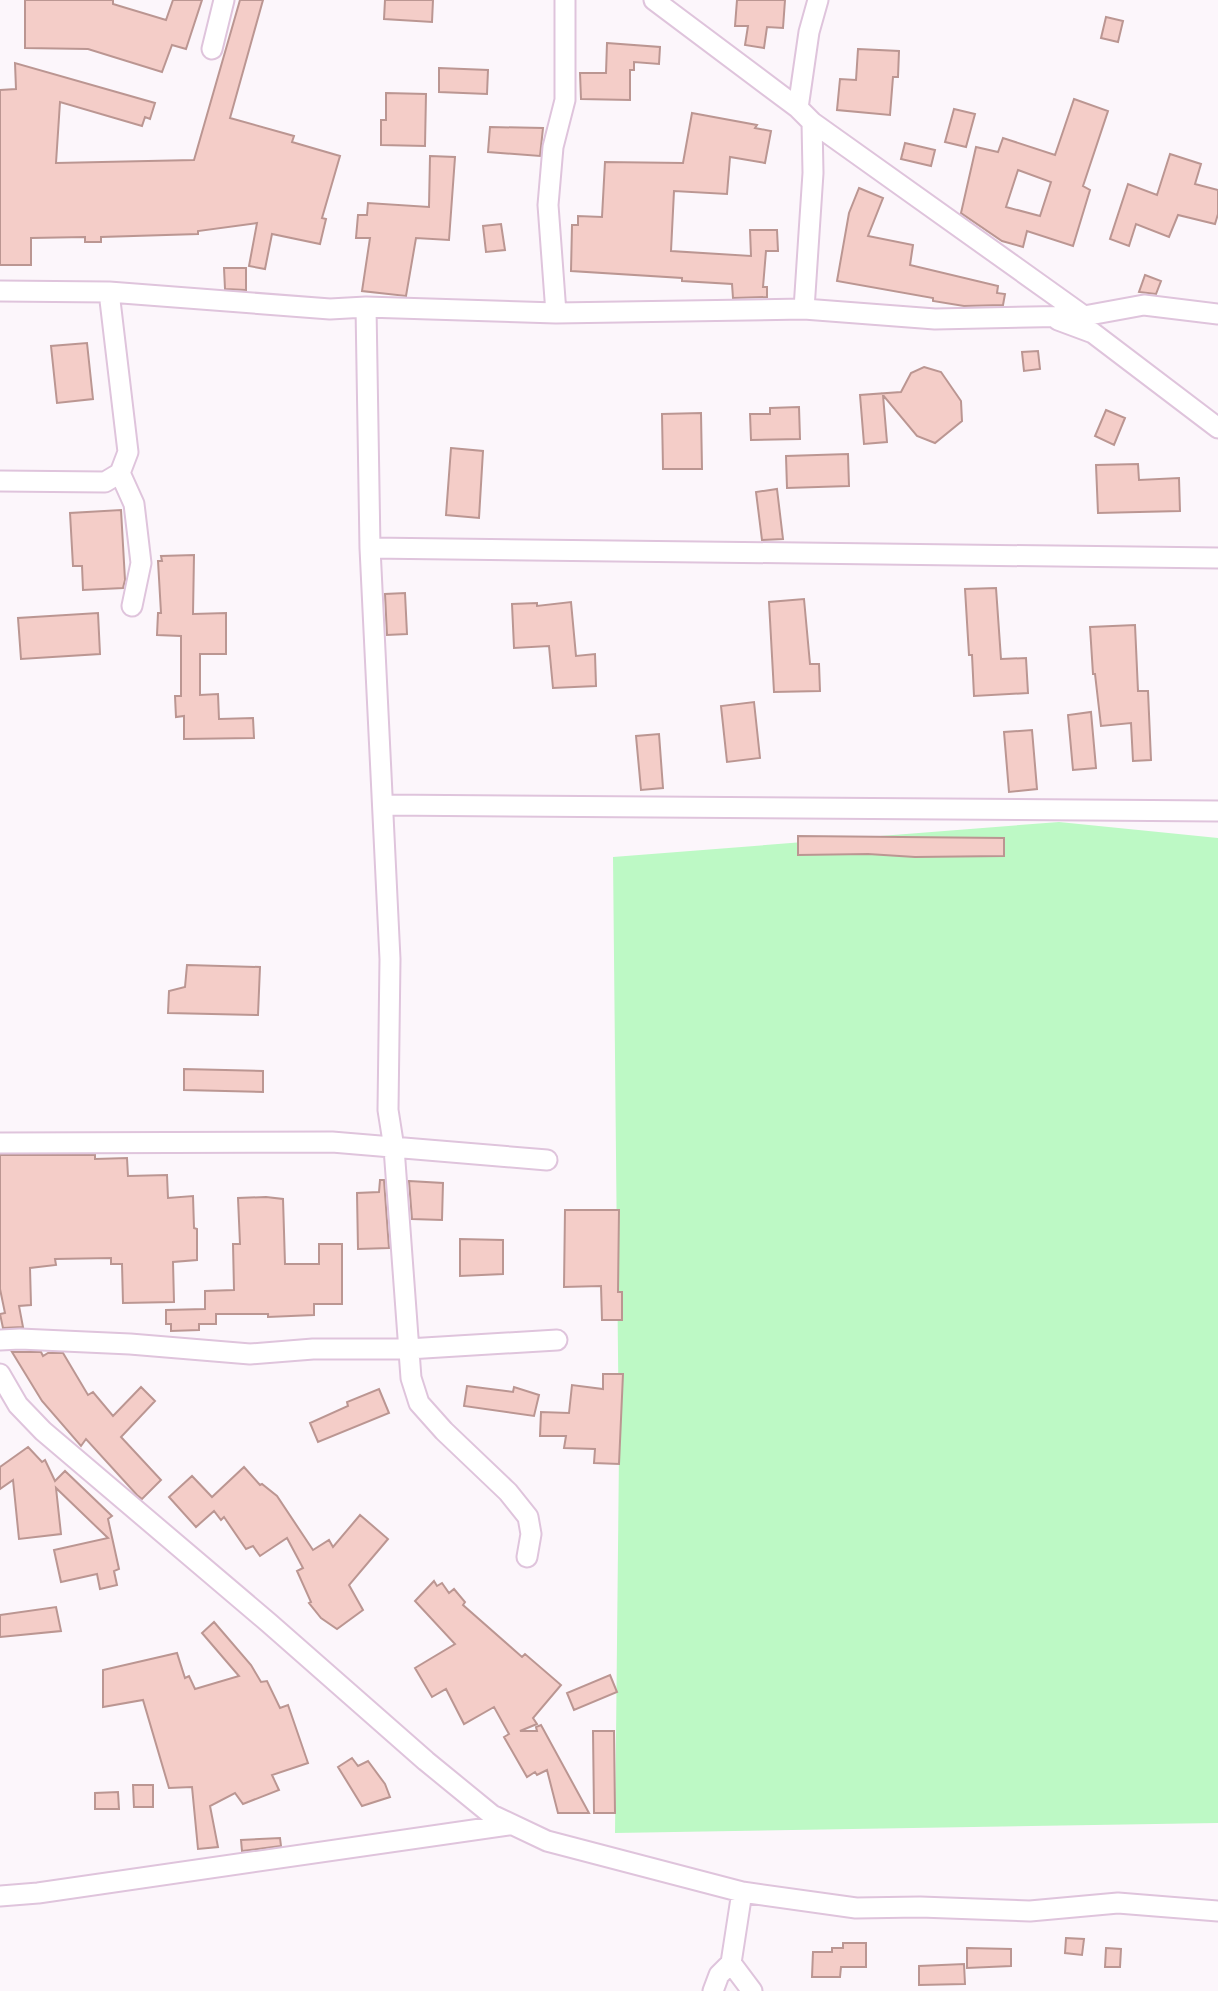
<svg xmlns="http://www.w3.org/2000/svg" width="1218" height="1991" font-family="'Source Sans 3',sans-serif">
	<rect width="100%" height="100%" fill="#fcf6fb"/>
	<path fill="#bdf9c5" d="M1059,822L1218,838V1823L615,1833L619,1453L613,857Z"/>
	<path fill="#f4cdc8" stroke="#bb9692" stroke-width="2" fill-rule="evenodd" d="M25,0H113V4L166,20L173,0H202L186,49L172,45L162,72L88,49L25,48Z
		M240,0H263L230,118L294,136L292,142L340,156L322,218L326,219L320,244L272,234L265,269L249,266L257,223L198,231V234L101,237V242H85V237L31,238V265H0V90L16,89L15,63L155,103L150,119L145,117L142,126L60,102L56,163L194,160Z
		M385,0H433L432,22L384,19Z
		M737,0H785L783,28L767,27L764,48L745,45L748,26H735Z
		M1106,17L1123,21L1118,42L1101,38Z
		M607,43L660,47L659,64L634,62V70H630V100L581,99L580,73H606Z
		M858,49L899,51L898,77H893L890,115L837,110L840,79L856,80Z
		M439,68L488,70L487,94L439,92Z
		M386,93L426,94L425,146L381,145V120H386Z
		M1074,99L1108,111L1083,186L1090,190L1073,246L1027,231L1023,247L1002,241L961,213L976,147L998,152L1003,138L1055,155ZM1018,170L1051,182L1040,216L1006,207Z
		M954,109L975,114L966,147L945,142Z
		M692,113L757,125L755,128L771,131L765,163L730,157L727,194L674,191L671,251L751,256L750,230H777L778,251H766L763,287H767V297L733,298L732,284L682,281V278L571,271L572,225H578V216L602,217L605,162L683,163Z
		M490,127L543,128L540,156L488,152Z
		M905,143L935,150L931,166L901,159Z
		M1170,154L1201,164L1195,184L1218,190V214L1215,224L1178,215L1169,237L1136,224L1129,246L1110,239L1128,184L1157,195Z
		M430,156L455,157L449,240L416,238L406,296L362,291L370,238H356L358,215H367L368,203L429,207Z
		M859,188L883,198L868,236L913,245L910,265L998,286L997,293L1005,294L1003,305L964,306L933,301V298L837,281L849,213Z
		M501,224L505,250L486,252L483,226Z
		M224,268H246V290L225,289Z
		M1145,275L1161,281L1156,294L1139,292Z
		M87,343L93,399L57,403L51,346Z
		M1038,351L1040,369L1024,371L1022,352Z
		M924,367L941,372L961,401L962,421L935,443L917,436L883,395L887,442L864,444L860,395L901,392L911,373Z
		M799,407L800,439L751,440L750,414H770V408Z
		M1106,410L1125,418L1114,445L1095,436Z
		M701,413L702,469H663L662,414Z
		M451,448L483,451L479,518L446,515Z
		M848,454L849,486L787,488L786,456Z
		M1138,464L1139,480L1179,478L1180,511L1098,513L1096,465Z
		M777,489L783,539L762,540L756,492Z
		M121,510L125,580L123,588L83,590L82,566H73L70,513Z
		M194,555L193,614L226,613V654H200V695L218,694L219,719L253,718L254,738L184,739V716L176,717L175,696H181V636L157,635L158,613H161L158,561H162L161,556Z
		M996,588L1001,659L1026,658L1028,693L974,696L972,655H969L965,589Z
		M405,593L407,634L387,635L385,594Z
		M804,599L810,664H819L820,691L774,692L769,602Z
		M571,602L576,656L595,654L596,686L553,688L549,646L514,648L512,604L537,603V606Z
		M98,613L100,654L21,659L18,618Z
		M1135,625L1138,691H1148L1151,760L1133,761L1131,723L1101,726L1095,674H1093L1090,627Z
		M754,702L760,758L727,762L721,706Z
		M1091,712L1096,768L1073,770L1068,715Z
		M1032,730L1037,789L1009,792L1004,732Z
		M659,734L663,788L641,790L636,736Z
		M798,836L1004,838V856L915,857L868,854L798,855Z
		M187,965L260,967L258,1015L168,1013L169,991L185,987Z
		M184,1069L263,1071V1092L184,1090Z
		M0,1155H95V1159L127,1158L128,1176L167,1175L168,1198L193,1196L194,1228L197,1229V1260L173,1262L174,1302L123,1303L122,1264H111V1258L55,1259L56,1265L30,1268L31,1305L19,1306L23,1327L3,1328L0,1314L5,1313L0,1289Z
		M380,1180H384L389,1248L358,1249L357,1193L379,1192Z
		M409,1181L443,1183L442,1220L412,1219Z
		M266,1197L283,1199L285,1264H319V1244H342V1304H314V1315L268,1317V1314H216V1324H199V1330L171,1331V1324H166V1310L205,1309V1291L234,1290L233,1244H240L238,1198Z
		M565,1210H619L618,1292H622V1320H602L601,1286L564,1287Z
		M460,1239L503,1240V1274L460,1276Z
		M12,1352H41L43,1356L48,1353H63L88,1395L93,1392L113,1416L141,1387L155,1401L121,1437L161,1480L142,1499L137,1495L86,1439L81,1446L42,1401Z
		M603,1374H623L619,1464L594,1463L595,1449L564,1448L566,1436H540L541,1412L569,1413L572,1385L603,1389Z
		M467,1386L513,1392L514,1387L539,1395L534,1416L464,1406Z
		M379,1389L389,1413L318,1442L310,1423L348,1406L347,1402Z
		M28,1447L42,1462L45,1460L55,1481L65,1471L112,1516L108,1519L119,1569L114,1571L117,1585L100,1589L97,1574L61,1582L54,1550L108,1538L56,1488L61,1534L19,1539L13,1480L0,1489V1467Z
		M244,1467L260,1485L262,1484L277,1496L313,1550L329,1540L333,1547L360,1515L388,1539L349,1585L363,1610L337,1629L321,1618L309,1603L311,1602L297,1571L303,1568L287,1538L260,1556L253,1546L246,1549L224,1517L221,1520L214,1511L196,1527L169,1497L192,1476L212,1497Z
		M434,1581L437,1586L442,1583L449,1593L454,1589L465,1602L463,1605L522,1657L525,1654L561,1685L533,1718L537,1724L520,1731H537L536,1727L541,1725L589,1813H558L547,1770L537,1775L535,1772L527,1777L504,1737L509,1734L494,1707L464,1724L446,1689L432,1697L415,1668L455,1644L415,1601Z
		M56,1607L61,1631L0,1637V1615Z
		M214,1622L251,1665L261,1682L267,1681L280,1708L288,1705L308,1763L272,1775L279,1790L243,1804L235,1793L210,1806L218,1847L198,1849L192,1787L169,1788L143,1700L103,1707V1670L177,1653L185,1678L189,1676L195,1689L239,1676L202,1633Z
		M610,1675L617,1692L574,1710L567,1693Z
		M593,1731H614L615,1813H594Z
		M352,1758L358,1766L368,1761L385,1784L390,1797L362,1806L338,1767Z
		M133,1785H153V1807H134Z
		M118,1792L119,1809H95V1793Z
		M280,1838L281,1846L242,1851L241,1840Z
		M1066,1938L1084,1939L1082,1955L1065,1953Z
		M843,1943H866V1967H841L840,1977H812L813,1952H832V1948H843Z
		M967,1948L1011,1949V1966L967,1968Z
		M1106,1948L1121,1949L1120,1967H1105Z
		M964,1964L965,1984L919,1985V1966Z"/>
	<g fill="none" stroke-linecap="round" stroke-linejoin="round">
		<g stroke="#dfc4dc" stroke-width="23">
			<path id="minor" d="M654,0L798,108L812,122L1084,316
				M212,49L224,0
				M798,108L809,32L818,0
				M0,291L109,292L330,309L366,307L556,313L804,309L935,319L1084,316L1144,305L1218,314
				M366,307L370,548L390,959L388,1110L394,1148L411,1378L419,1403L444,1431L508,1492L528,1517L531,1534L527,1557
				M804,309L813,173L812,122
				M556,313L548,205L553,147L565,100V0
				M1058,320L1093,333L1218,428
				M120,473L134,504L141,563L132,606
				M0,481L105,482L120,473L128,452L109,292
				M370,548L1218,558
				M383,805L1218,811
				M0,1143L332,1142L547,1160
				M0,1340L20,1339L130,1344L250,1354L313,1349H408L557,1340
				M0,1374L18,1405L43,1431L269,1623L426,1761L492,1815L547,1841L742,1892L856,1908L920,1907L1030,1911L1118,1903L1218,1911
				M742,1892L731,1963L752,1991
				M0,1896L38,1893L508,1825
				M713,1991L719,1975L731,1963"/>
		</g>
		<use href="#minor" stroke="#fff" stroke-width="19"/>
	</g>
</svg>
